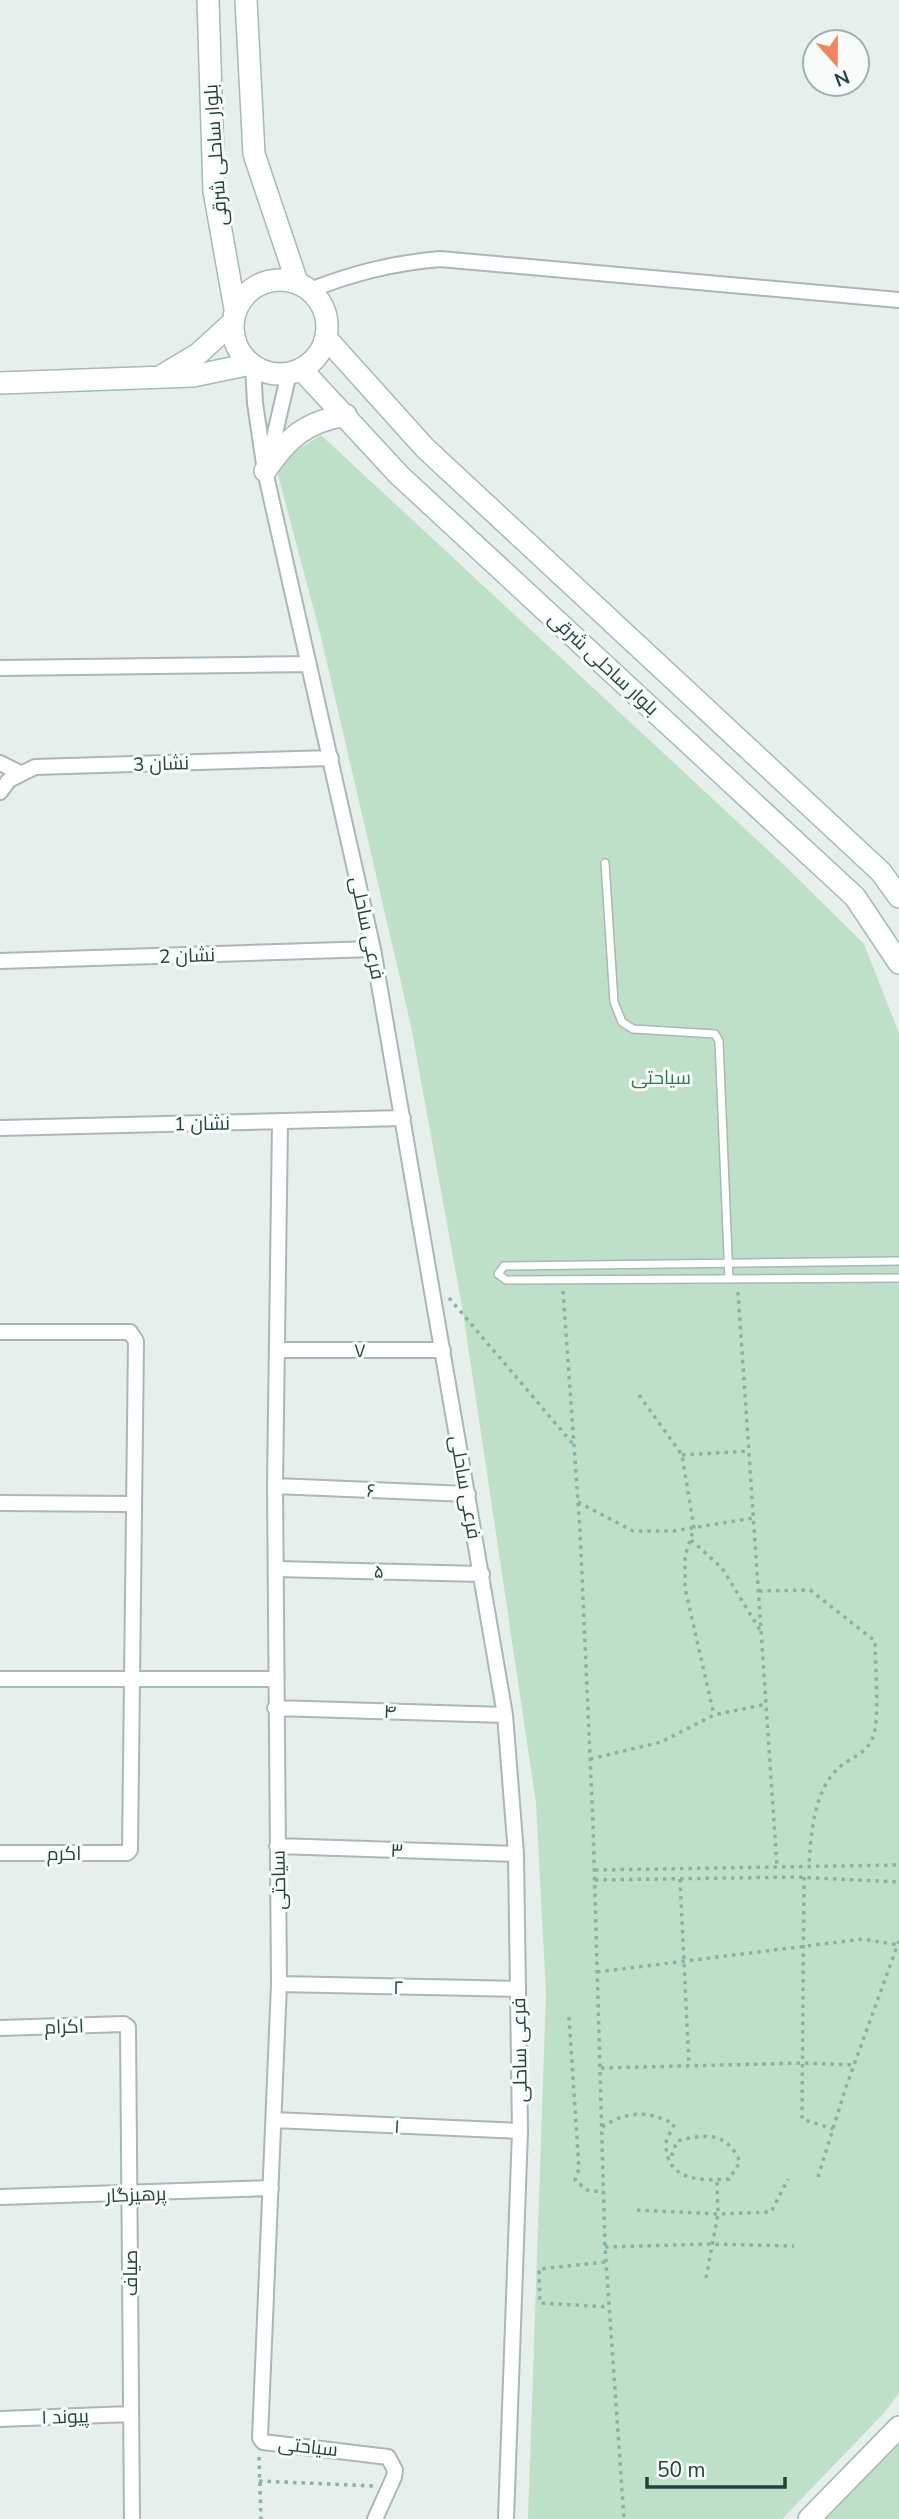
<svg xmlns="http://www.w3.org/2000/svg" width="899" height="2519" font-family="'Nunito Sans',Cairo,sans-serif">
	<rect width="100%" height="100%" fill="#e6efeb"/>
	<path fill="#bfe0c8" d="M321,435L784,865L864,944L899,1033V2393L884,2413L782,2519H528L546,1994L536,1803L463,1312L411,1026L320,633L275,464Z
		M899,2433V2519H818Z"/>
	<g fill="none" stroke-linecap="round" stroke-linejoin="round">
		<g stroke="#a8b8b2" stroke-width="10">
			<path id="lane" d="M605,863L614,1002L622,1022L633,1029L715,1034L719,1041L729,1279
				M899,1261L504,1266L498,1274L506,1280L899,1278"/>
		</g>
		<g stroke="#a8b8b2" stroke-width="18">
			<path id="street" d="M310,290C354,273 393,263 440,259L899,300
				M253,366L255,403L265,471L373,949L505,1715L516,1854L520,2131L506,2519
				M269,459L289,373
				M0,668L309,664
				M0,763L20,773
				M0,792L9,780L35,767L331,758
				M0,961L373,949
				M280,1121L275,1486L279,1984L260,2438L263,2442L388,2457L395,2470L394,2477L375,2519
				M0,1128L403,1118
				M0,1332H130L136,1341L130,1850L127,1853H0
				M277,1350H443
				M275,1486L468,1494
				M0,1503L132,1504
				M276,1569L482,1574
				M0,1679H276
				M275,1708L505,1715
				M277,1846L516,1854
				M279,1984L518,1989
				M0,2028L124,2024L128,2027L132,2519
				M274,2120L520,2131
				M0,2197L271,2188
				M0,2419L131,2414"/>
		</g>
		<g stroke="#a4bbb3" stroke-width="24">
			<path id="secondary" d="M208,0L214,191L235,309
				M246,0L254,154L297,282
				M233 327a47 47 0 1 1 94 0a47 47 0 1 1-94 0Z
				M326,338L425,448L881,872L899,897
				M301,369L399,475L855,897L899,963
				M163,375L198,354L232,323
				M0,383L193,376L251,364
				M265,471C288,437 306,422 346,415
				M809,2519L899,2427"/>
		</g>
		<path stroke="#86b3a5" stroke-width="3.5" stroke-dasharray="3.5 5" stroke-linecap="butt" d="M563,1291L580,1530L593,1824L605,2247L624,2519
			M738,1292L777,1866
			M449,1298L573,1444
			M639,1395L682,1455L694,1528L685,1556V1588L714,1715
			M682,1455L749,1451
			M578,1502L633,1531H673L753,1518
			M691,1540L722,1568L760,1630
			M759,1591L810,1590L875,1641C875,1662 880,1721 873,1737C867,1753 854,1756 842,1765C814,1787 811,1832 809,1865
			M590,1759L661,1742L714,1715L766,1704
			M595,1870L899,1865
			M804,1877L802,2119L833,2129
			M680,1879L689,2065
			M595,1880L795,1877L899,1882
			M597,1972L863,1939L898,1945
			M569,2017L579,2169L575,2180L587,2190L603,2192
			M601,2068L804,2063L854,2065
			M602,2127C627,2111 647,2110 674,2124C672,2131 666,2138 666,2144C666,2181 701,2181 729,2179L740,2162C727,2131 705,2134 677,2141L670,2160
			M818,2177L846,2087L899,1941
			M637,2210L718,2214L771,2212L788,2179
			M605,2247L708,2244L794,2246
			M605,2262L539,2269L540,2303L609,2307
			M706,2278L718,2214L717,2180
			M259,2457L261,2519
			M259,2481L374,2486"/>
		<use href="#lane" stroke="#fff" stroke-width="7"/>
		<use href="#street" stroke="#fff" stroke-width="14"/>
		<use href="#secondary" stroke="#fff" stroke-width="21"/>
	</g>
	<g text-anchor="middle" stroke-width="6" stroke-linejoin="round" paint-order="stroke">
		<g font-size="19" fill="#24423a" stroke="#f7fbf9">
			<text transform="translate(215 155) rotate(-94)" y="7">بلوار ساحلی شرقی</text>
			<text transform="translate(604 663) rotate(43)" y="7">بلوار ساحلی شرقی</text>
			<text transform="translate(161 763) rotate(-2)" y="7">نشان 3</text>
			<text transform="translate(368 928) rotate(78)" y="7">فرعی ساحلی</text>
			<text transform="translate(187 955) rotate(-2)" y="7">نشان 2</text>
			<text transform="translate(202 1123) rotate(-1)" y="7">نشان 1</text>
			<text x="360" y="1357">۷</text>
			<text transform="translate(466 1487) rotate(80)" y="7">فرعی ساحلی</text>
			<text transform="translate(371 1490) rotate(2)" y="7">۶</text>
			<text transform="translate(379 1571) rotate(2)" y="7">۵</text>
			<text transform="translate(390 1711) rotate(2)" y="7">۴</text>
			<text transform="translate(397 1850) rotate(2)" y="7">۳</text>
			<text x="64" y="1860">اکرم</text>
			<text transform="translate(278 1880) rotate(-91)" y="7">سیاحتی</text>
			<text transform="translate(398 1987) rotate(1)" y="7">۲</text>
			<text transform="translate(64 2026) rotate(-2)" y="7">اکرام</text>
			<text transform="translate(519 2050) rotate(-91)" y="7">فرعی ساحلی</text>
			<text transform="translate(397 2126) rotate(3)" y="7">۱</text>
			<text transform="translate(136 2194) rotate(-2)" y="7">پرهیزگار</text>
			<text transform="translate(130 2273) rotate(-90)" y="7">صیاف</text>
			<text transform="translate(65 2416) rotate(-2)" y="7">پیوند ۱</text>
			<text transform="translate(308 2446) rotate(6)" y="7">سیاحتی</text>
		</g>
		<g font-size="19" fill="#2d7a4b" stroke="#f7fbf9">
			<text x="661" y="1084">سیاحتی</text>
		</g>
	</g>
	<g transform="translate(836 63) rotate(159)"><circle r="33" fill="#f7fbf9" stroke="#a3b1ad" stroke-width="2"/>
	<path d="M0-5L12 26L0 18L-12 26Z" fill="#f4845f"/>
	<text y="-10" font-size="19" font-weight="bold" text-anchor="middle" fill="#24423a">N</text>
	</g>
	<path d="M647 2477v10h138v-10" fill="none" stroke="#24423a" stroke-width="3.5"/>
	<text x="657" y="2477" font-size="21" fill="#24423a" stroke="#f7fbf9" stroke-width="5" paint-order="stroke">50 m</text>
</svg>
